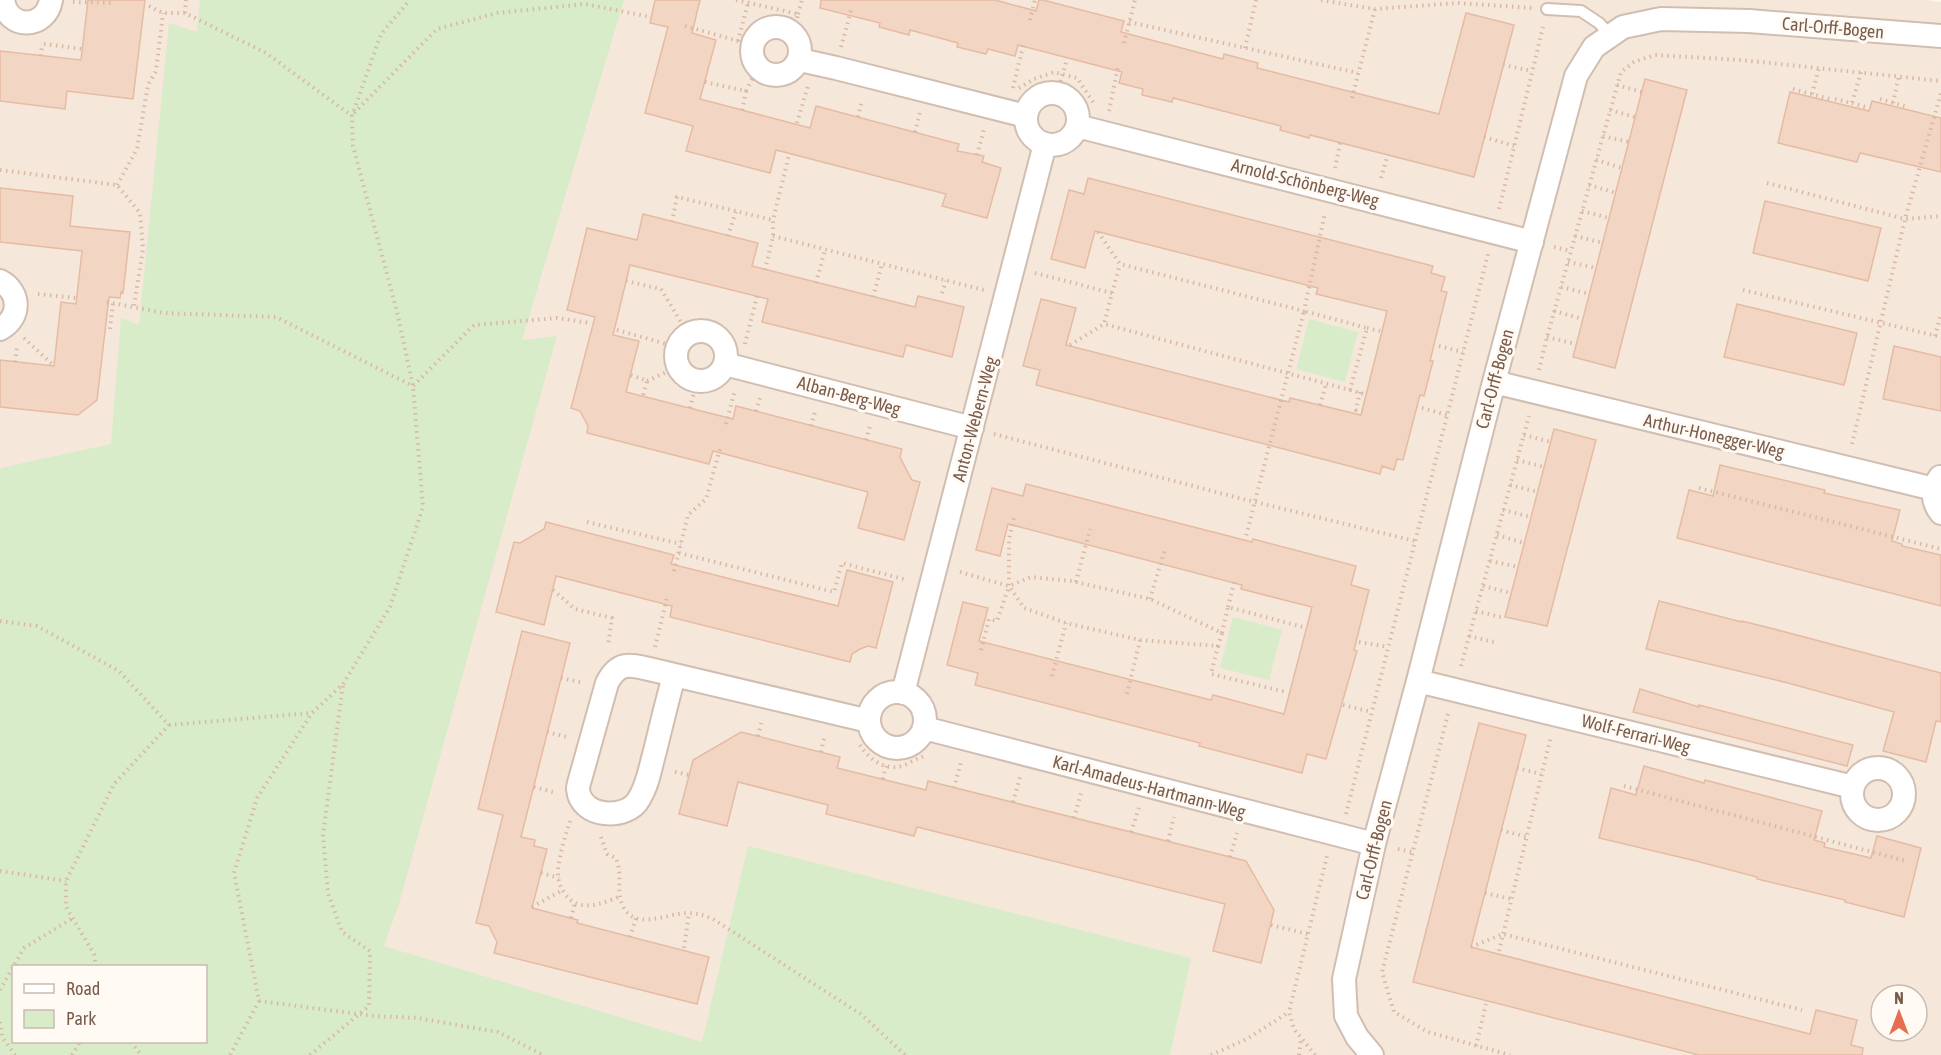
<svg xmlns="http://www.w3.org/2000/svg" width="1941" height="1055" font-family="'Asap Condensed',sans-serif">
	<rect width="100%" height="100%" fill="#fdf6ec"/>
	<path fill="#f5e8da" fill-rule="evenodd" d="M0,0H1926L1941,2V1055H0ZM14,966H206V1042H14ZM1881,995H1917V1031H1881Z"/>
	<path fill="#d8ecc9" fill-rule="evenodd" d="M200,0H624L522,340L557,336L399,904L384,946L702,1042L748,846L1191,958L1170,1055H0V468L111,444L121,318L139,325L169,23L197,32ZM14,966H206V1042H14Z
		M1309,319L1358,332L1345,382L1296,369Z
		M1233,617L1282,630L1269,680L1220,668Z"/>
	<path fill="#f3d5c3" stroke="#e6bba3" stroke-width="1.5" d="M88,0H145L133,99L67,91L65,109L0,101V51L81,60Z
		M655,0H700L692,33L716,40L700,99L810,128L816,106L959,144L957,151L984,156L982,162L1001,168L987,218L942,206L946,194L776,150L770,173L686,151L693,126L645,113L668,27L650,23Z
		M821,0H995L1036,11L1039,0H1043L1124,21L1121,32L1223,59L1224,54L1258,63L1257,68L1439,114L1466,13L1514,25L1474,177L1310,135L1309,138L1280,130L1281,126L1173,98L1172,102L1142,95L1143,89L1119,83L1122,72L1018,45L1015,56L988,49L986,54L957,47L958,43L910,30L909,35L879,27L880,23L820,8Z
		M1645,79L1687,90L1615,368L1573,357Z
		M1790,92L1869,111L1872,101L1941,118V172L1860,153L1857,162L1778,143Z
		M1088,178L1433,266L1431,273L1445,277L1441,291L1447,292L1430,361H1433L1424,396L1420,395L1403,460L1397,459L1394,470L1382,466L1380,474L1036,385L1040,370L1023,366L1041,299L1076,308L1066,345L1289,402L1290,398L1361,415L1387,311L1316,294L1318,288L1095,231L1085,268L1051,259L1069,190L1084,194Z
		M0,188L73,196L70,226L130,232L123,293L121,292L120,298L109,297L97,400L78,415L0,407V360L54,366L61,302L76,304L82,251L0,242Z
		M1765,201L1881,228L1868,281L1753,253Z
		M643,214L758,243L752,266L915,307L918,296L964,307L952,357L906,345L903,357L762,322L768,299L630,265L613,335L639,341L626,392L733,419L736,406L902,449L900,457L906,469L912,480L920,482L904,540L858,528L868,492L713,451L709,464L587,433L588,426L580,411L571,408L595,317L567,310L587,228L637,240Z
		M1737,304L1857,333L1844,385L1724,357Z
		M1894,346L1941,357V411L1883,399Z
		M1554,429L1596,440L1547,626L1505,617Z
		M1720,465L1825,490L1824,493L1900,510L1892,541L1902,544V546L1941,555V606L1677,538L1689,490L1713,496Z
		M1026,484L1252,542L1253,539L1356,566L1351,585L1369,590L1354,650L1357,651L1326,759L1307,754L1302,773L1199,746L1200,743L975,685L978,673L947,665L963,602L988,608L979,641L1211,700L1213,695L1284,714L1312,607L1241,589L1242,585L1008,524L1000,556L976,550L992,488L1023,496Z
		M546,522L674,555L671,564L838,606L847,570L893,582L876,648L868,646L860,649L852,654L850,662L670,617L672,606L556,576L544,625L496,612L514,542L520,543L544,529Z
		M1659,601L1742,622V621L1770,628L1941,673V722L1936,721L1926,762L1883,751L1894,712L1788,683L1646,649Z
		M522,631L570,643L521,837L535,840L534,846L547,849L532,908L578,920L577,923L709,957L697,1004L494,953L497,942L489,926L476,923L503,815L478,809Z
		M1640,689L1699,707V705L1853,745L1847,766L1633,712Z
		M1479,723L1526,735L1471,947L1810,1034L1816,1010L1857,1020L1851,1045L1863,1048L1862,1055H1699L1413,982Z
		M741,732L840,757L837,768L926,790L928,781L1246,861L1274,910L1261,963L1213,951L1225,904L917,827L914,836L826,814L828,805L738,782L727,826L679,814L693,760Z
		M1644,766L1704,783L1705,780L1822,811L1814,840L1825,843L1824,847L1871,858L1877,836L1921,848L1904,917L1845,902V900L1757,879V877L1696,861L1599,838L1611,788L1636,795Z"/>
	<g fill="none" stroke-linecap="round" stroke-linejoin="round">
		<g stroke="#d1beb0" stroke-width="14">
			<path id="service" d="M1547,9L1581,11L1599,23L1611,36"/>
		</g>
		<g stroke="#d1beb0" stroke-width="26">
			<path id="minor" d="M3,0C7,30 46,30 51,0
				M752 51a24 24 0 1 1 48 0a24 24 0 1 1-48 0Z
				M800,60L836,68L1026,116
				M1026 119a26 26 0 1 1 52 0a26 26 0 1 1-52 0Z
				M1077,126L1532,242
				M0,281C21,292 21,318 0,329
				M676 356a25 25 0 1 1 50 0a25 25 0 1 1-50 0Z
				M725,364L972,428
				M1494,382L1934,489
				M1940,477C1931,489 1932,502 1941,513
				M674,676C667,701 661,726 655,751C650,768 648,785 639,799C627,821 580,818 578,789C578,785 580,780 581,776L607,683C618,662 628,664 649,669L869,721
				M1418,681L1853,787
				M869 720a28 28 0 1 1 56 0a28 28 0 1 1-56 0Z
				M903,693L1045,144
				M924,728L1374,844
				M1852 794a26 26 0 1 1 52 0a26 26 0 1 1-52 0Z
				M1372,1055L1357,1037L1346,1016L1344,979L1374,844L1418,681L1494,382L1576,76L1594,47L1623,27L1661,19L1749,21L1941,36"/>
		</g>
		<path stroke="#d9b8a5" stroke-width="4" stroke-dasharray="1.5 4.5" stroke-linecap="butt" d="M736,0L798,14L794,34
			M1321,0L1375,9L1458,3L1532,8
			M73,2L114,3
			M149,6L163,13H185L266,53L352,116
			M185,13L186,0
			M798,14L802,0
			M1030,20L1035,0
			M1129,22L1358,73
			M685,26L752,45
			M738,41L748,3
			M1124,43L1135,0
			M44,44L82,49
			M841,47L852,7
			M1245,48L1256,0
			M41,56L42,44
			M1503,65L1532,71
			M705,82L746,91L742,111
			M1617,85L1642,92
			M1013,88L1024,42
			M1019,88L1034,79L1054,72L1077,78L1095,105
			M1793,89L1830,99
			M746,91L758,68
			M1057,93L1067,59
			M1812,94L1819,68
			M1352,98L1375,9
			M1835,99L1852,103L1861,72
			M1880,99L1908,107
			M1852,103L1865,107
			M1893,103L1899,76
			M1610,110L1635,117
			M1109,111L1118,67
			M354,113L437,29L497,13L585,4L651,17
			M858,117L862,100
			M797,123L808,86
			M915,132L920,112
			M1603,136L1629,142
			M1484,137L1514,146
			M977,155L984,129
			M1596,160L1622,168
			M1335,168L1341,139
			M0,170L117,185L140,213L143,249L134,306
			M1381,178L1388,154
			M1767,183L1905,219L1941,216
			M117,185L137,149L148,85L156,71L163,13
			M1589,185L1616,193
			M1499,209L1543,27
			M1582,211L1609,218
			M672,222L677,197L773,220
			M1098,232L1120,264L1304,311L1325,213
			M728,236L736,211
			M773,236L984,290
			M1575,236L1603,243
			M1554,247L1571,251
			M1568,262L1596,268
			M765,270L773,236V220L789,155
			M1035,273L1112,293L1104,324L1350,390L1367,328L1304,311L1246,536
			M626,281L661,289L688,334
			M816,283L825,250
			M1561,287L1590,294
			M1743,290L1941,337
			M942,293L946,281
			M1112,293L1120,264
			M38,294L76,298
			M873,297L882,264
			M107,302L164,313L276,317L413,386L474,325L557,318L590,323
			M1554,311L1583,319
			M1367,328L1380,331
			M110,329L113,303
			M617,330L677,347
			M1935,336L1941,313
			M1547,337L1576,344
			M24,338L54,366
			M745,344L757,296
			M1070,345L1104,324
			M1439,346L1463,352
			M15,362L17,348
			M1539,370L1547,337L1621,72L1634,62L1655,55L1741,60L1941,81
			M631,375L647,381L643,396
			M647,381L677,367
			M1350,390L1364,394
			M1360,392L1356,410L1362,411
			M1320,405L1326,384
			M690,408L697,381
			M1422,408L1447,415
			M756,411L760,398
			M726,424L735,390
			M811,426L815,412
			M994,434L1239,498L1415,541
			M1524,435L1551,442
			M866,440L870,426
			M1852,444L1905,219L1941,93
			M1517,460L1544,467
			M1510,485L1538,492
			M1699,488L1941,549
			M1503,510L1531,517
			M587,522L681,544
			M1497,535L1524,543
			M679,553L834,592L842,563L907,580
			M1490,561L1518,567
			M674,571L688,515L706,499L720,449
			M960,572L1009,586L1031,577L1071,581L1150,599L1222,633L1218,646L1140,640L1066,623L1024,608L1009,586
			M1076,582L1090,529
			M1483,586L1511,593
			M553,590L575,609L612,618L608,646
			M1150,599L1165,549
			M1228,607L1235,579
			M1476,611L1505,618
			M0,621L37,626L119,671L169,725L114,784L66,881V907L94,954L96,966
			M1222,633L1228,607L1303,627
			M1469,636L1498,643
			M1359,642L1388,647
			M1218,646L1211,674L1286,692
			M655,647L667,598
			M981,650L989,619L997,621L1009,586V539L1014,517
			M1461,666L1529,416
			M1052,676L1066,623
			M561,678L584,683
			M1127,694L1140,640
			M1343,705L1372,712
			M1448,714L1382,972L1394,1012L1428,1032L1510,1055
			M169,725L312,713
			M547,732L567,737
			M758,736L762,720
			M860,745C869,759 884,771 902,766C910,763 917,758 925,756
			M821,752L825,735
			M1517,768L1541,774
			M675,772L689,775
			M883,779L886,766
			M1624,786L1906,861
			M534,787L553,792
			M954,788L961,762
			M1013,802L1020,777
			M1346,814L1488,254
			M1074,818L1081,793
			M570,821C565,837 559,855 558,872C558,881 560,887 565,894C579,914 603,903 621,896
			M1501,830L1527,837
			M1131,832L1139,808
			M601,837L607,854L616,858C623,876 616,888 622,904C633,932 665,914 686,913C696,913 704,915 713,919L862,1015L905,1055
			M1168,841L1174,817
			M1398,849L1412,852
			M1230,857L1237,833
			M0,871L66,881
			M541,873L559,878
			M1485,893L1511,899
			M532,907L563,890
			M571,918L575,903
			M1271,925L1308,934
			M630,937L636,918
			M1471,947L1503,934L1802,1010
			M684,948L689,914
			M1499,951L1551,736
			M0,990L24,948L73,918
			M259,1001L374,1016L417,1018L498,1032L543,1055
			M0,1022L2,1037L15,1055
			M131,1042L141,1055
			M1476,1046L1486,1004
			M72,1055L80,1042
			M230,1055L259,1001L234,873L257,798L312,713L343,684L390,607L423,507L413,386L397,312L353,146L352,116L381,34L410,0
			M310,1055L369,1006L370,951L342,932L328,893L323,836L343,684
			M1211,1055L1247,1039L1289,1012
			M1299,1055L1301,1038
			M1315,1055L1294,1029L1289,1012L1327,856"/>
		<use href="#service" stroke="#fff" stroke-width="10"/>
		<use href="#minor" stroke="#fff" stroke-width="22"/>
	</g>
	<g text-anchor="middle" stroke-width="6" stroke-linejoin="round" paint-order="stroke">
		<g font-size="18" fill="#7a5c4d" stroke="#fffaf3">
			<text transform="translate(1833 28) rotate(5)" y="6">Carl-Orff-Bogen</text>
			<text transform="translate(1305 183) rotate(14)" y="6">Arnold-Schönberg-Weg</text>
			<text transform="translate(1495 379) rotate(-75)" y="6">Carl-Orff-Bogen</text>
			<text transform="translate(849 396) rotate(15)" y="6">Alban-Berg-Weg</text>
			<text transform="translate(975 419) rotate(-75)" y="6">Anton-Webern-Weg</text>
			<text transform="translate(1714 436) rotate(13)" y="6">Arthur-Honegger-Weg</text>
			<text transform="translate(1636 734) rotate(14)" y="6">Wolf-Ferrari-Weg</text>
			<text transform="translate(1149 787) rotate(15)" y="6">Karl-Amadeus-Hartmann-Weg</text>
			<text transform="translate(1374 850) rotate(-76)" y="6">Carl-Orff-Bogen</text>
		</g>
	</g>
	<rect x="12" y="965" width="195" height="78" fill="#fffaf3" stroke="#cabbb1" stroke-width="1.5"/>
	<rect x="24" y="984" width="30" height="9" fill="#ffffff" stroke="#cabbb1" stroke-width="1.5"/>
	<text x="66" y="995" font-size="18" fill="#7a5c4d">Road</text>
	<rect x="24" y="1010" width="30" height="18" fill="#d8ecc9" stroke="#cabbb1" stroke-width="1.5"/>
	<text x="66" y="1025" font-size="18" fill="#7a5c4d">Park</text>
	<g transform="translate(1899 1013)"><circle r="28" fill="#fffaf3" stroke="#cabbb1" stroke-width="1.5"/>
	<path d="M0-4.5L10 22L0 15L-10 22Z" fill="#e76f51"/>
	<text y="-9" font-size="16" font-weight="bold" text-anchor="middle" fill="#7a5c4d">N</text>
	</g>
</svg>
